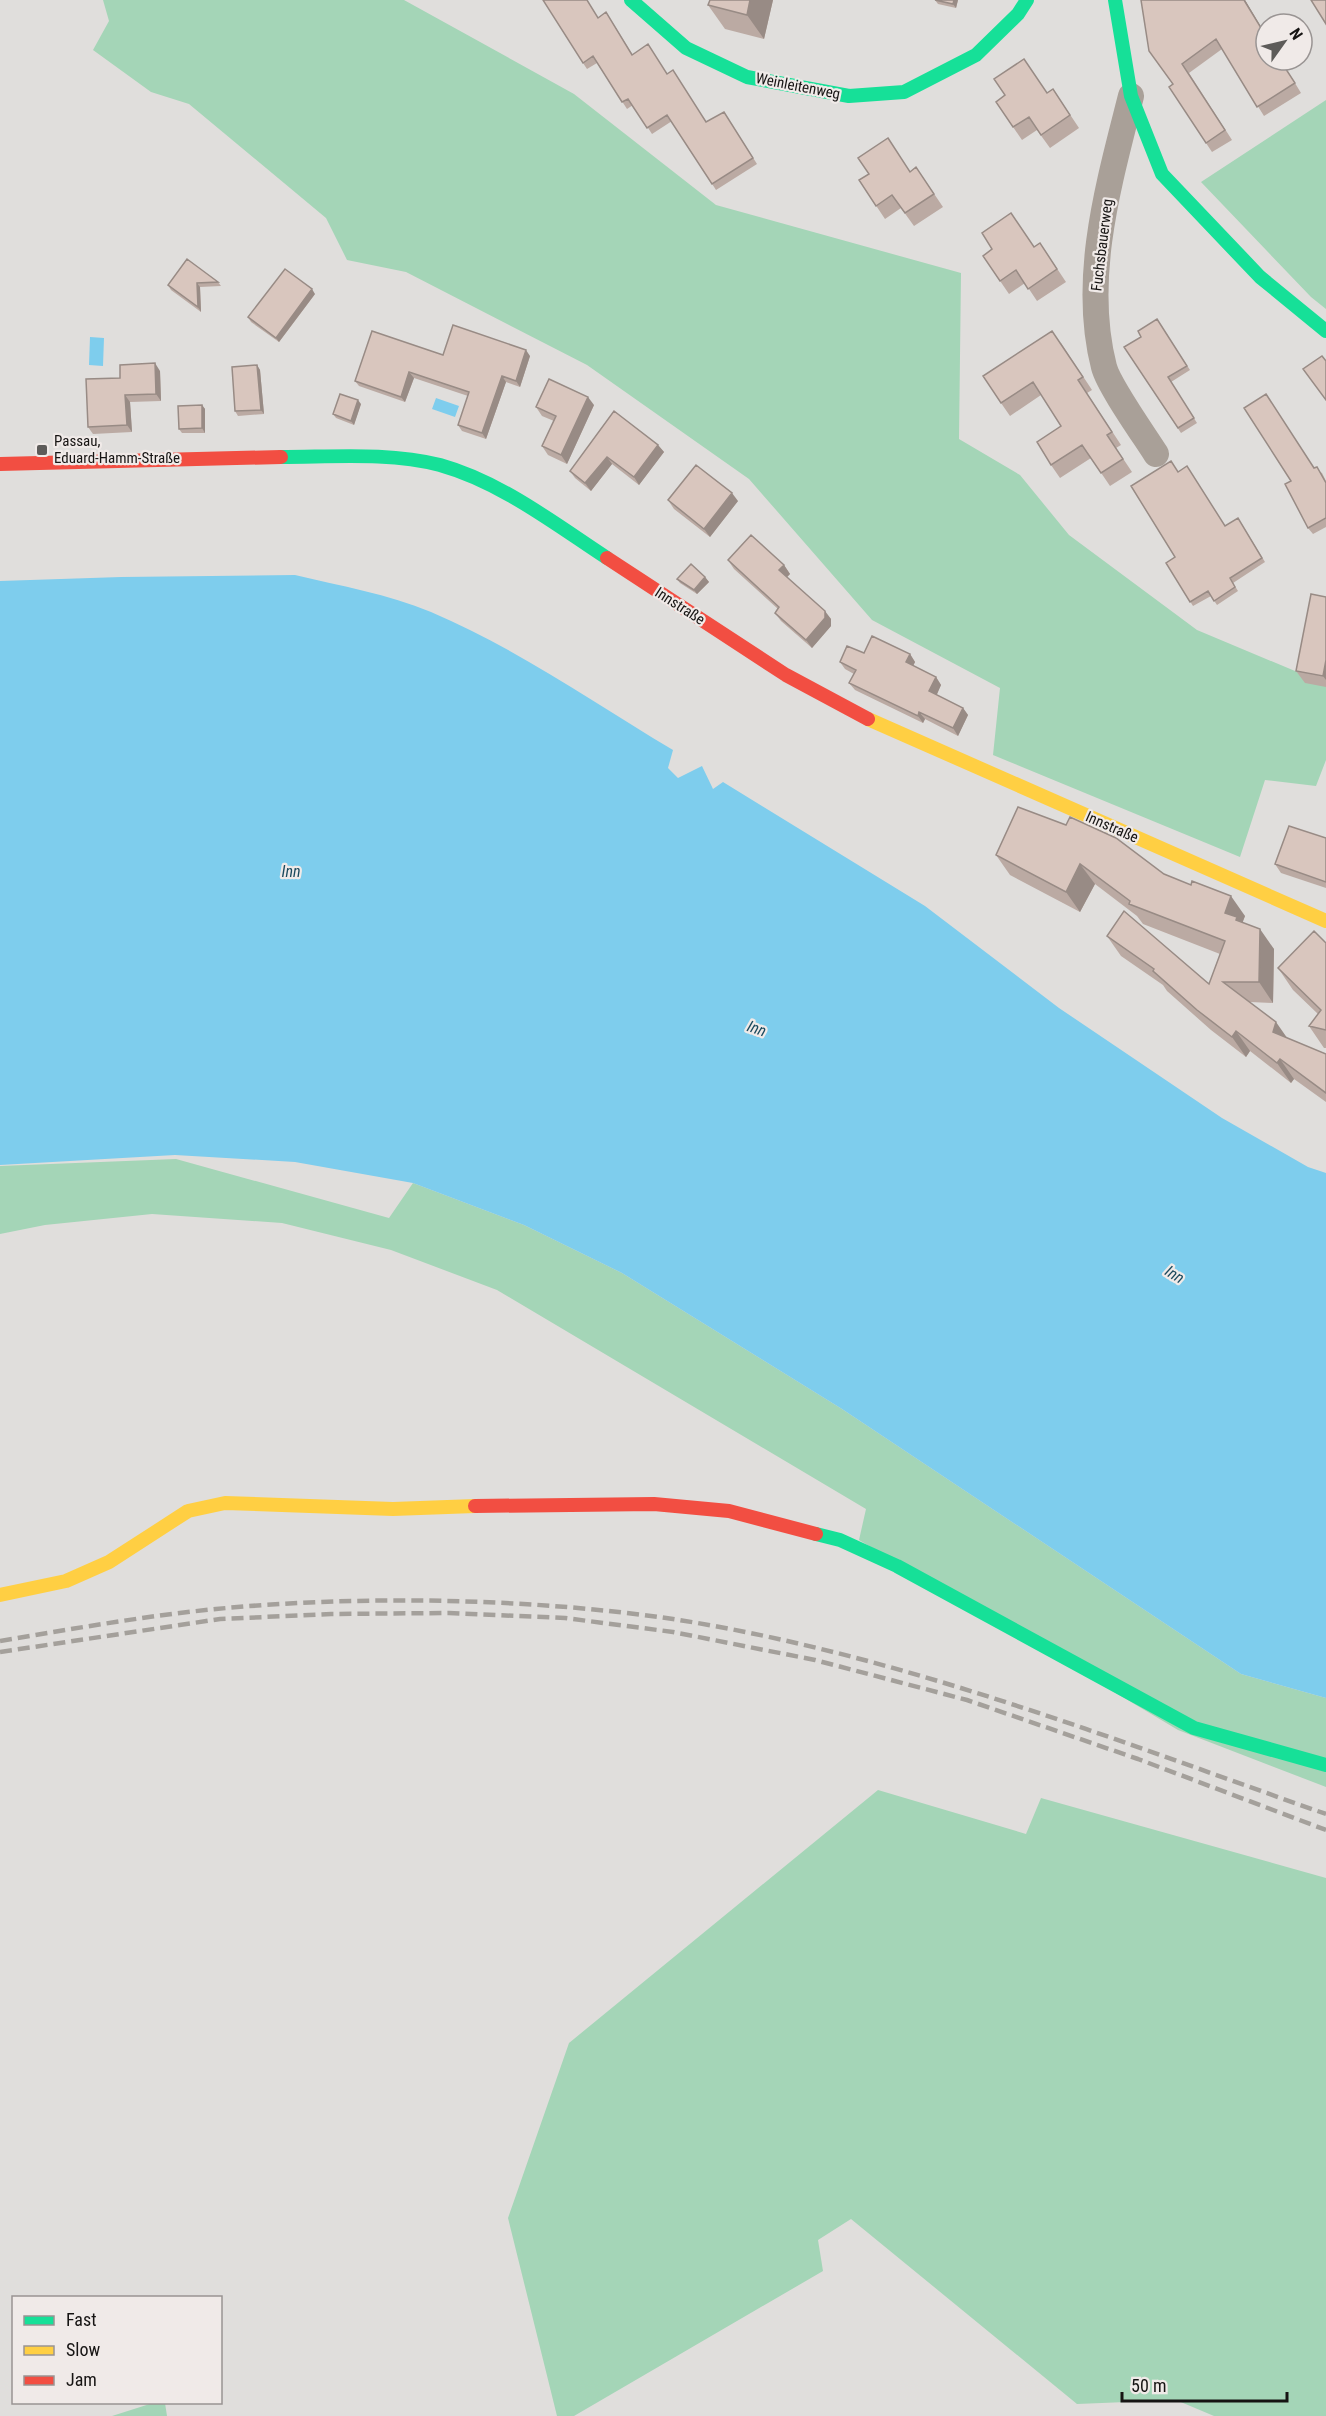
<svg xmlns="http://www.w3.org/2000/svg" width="1326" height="2416" font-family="'Roboto Condensed',sans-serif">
	<rect width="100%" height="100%" fill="#e0dedc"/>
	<path fill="#a4d5b7" d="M103,0H404L574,94L716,205L961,273L959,439L1020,475L1069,535L1197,630L1326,684V760L1316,786L1265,780L1240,857L993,755L1000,688L872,620L749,479L587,365L406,272L347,260L326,218L189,104L151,92L93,50L109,21Z
		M1326,100V309L1311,297L1201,182Z
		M176,1159L389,1218L413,1183L524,1225L622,1273L842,1409L1241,1674L1326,1698V1787L1178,1730L859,1540L866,1509L497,1290L391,1250L282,1223L152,1214L45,1225L0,1234V1166Z
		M878,1790L1026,1834L1041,1798L1326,1878V2416H1214L1176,2400L1077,2404L851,2219L818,2240L823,2271L574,2416H557L508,2218L569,2043Z
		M156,2402L165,2403L167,2416H112Z"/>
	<path fill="#7ecded" d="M90,337L104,338L103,366L89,365Z
		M436,398L459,406L455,417L432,409Z
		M295,575C341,586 388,594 431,612C516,648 594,703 673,750L668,768L678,778L702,766L713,789L723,782L925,906L1059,1008L1222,1118L1308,1167L1326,1173V1698L1241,1674L842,1409L622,1273L524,1225L413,1183L295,1162L175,1155L0,1165V581L121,577Z"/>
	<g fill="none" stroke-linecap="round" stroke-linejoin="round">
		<path stroke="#a9a098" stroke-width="26" d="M1131,96C1109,183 1081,278 1104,367C1109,386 1144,435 1156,454"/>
		<path stroke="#16e098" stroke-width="14" d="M631,0L686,48L747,77L849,96L904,92L976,55L1018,14L1027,0
			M1115,0L1131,96L1162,174L1260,277L1326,331
			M281,457C333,457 389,452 440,465C501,482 555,524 607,558
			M816,1534L840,1540L897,1566L1194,1728L1326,1765"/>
		<path stroke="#ffcf43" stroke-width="14" d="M868,719L1326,921
			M0,1595L66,1581L109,1562L188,1511L225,1503L393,1509L475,1506"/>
		<path stroke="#f24e42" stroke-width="14" d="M0,464L281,457
			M607,558L786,675L868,719
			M475,1506L654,1504L729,1511L816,1534"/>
		<path stroke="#a4a09b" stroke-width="4.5" stroke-dasharray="12 6" stroke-linecap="butt" d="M0,1641C72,1629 144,1616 216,1609C361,1595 529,1598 673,1619C898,1654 1112,1739 1326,1814
			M0,1652L220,1619L331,1614L449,1613L565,1618L673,1632L815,1660L967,1700L1138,1759L1326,1830"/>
	</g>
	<path fill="#bbaaa3" d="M773,0L764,39L725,29L708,5Z
		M935,0H958L956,8L938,4Z
		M1141,0H1245L1266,35V60H1281L1301,93L1264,116L1222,49L1189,73L1232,140L1212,152L1206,143L1173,84Z
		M606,12L633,55L667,73L707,122L724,112L757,164L716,190L672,121L652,134L633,105L627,109L597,63L587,69L583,63L598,18Z
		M1053,89L1079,128L1050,148L1037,130L1022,140L996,102L1047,93Z
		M916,167L943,207L914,226L901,208L885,219L859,180L911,171Z
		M1040,243L1066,282L1037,301L1025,283L1009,294L983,256L992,249L1034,247Z
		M218,282L221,286L200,287L201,312L171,290L168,285Z
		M315,294L279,342L251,322L248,317Z
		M1157,319L1190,370L1171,382L1197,423L1181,433L1124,347L1141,337Z
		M1061,343L1092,390L1087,393L1121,445L1116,448L1132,472L1110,486L1091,458L1060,478L1051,465L1061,426L1041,395L1010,416L1001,403Z
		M443,355L530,356L520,387L506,382L486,439L462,431L458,425L468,396L414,378L405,402L359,386L355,381Z
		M257,365L260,370L264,414L238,416L235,411Z
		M160,371L161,401L130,402L132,432L93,434L88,427L120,378Z
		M361,404L354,425L336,418L333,414Z
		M202,405L205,409V433H182L179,429Z
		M594,405L567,464L548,455L542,446L554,421L542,416L536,407Z
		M614,411L658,445L664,452L639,485L612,464L591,491L575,478L570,471Z
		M1314,468L1322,473L1326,481V527L1313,534L1308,528Z
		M1178,471L1225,526L1238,518L1265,562L1233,583L1238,591L1217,605L1211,596L1193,606L1166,563L1175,557Z
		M668,500L738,501L710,537L674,509Z
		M728,560L784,565L790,574L787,577L831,619V626L812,648L781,621L775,613L778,609L734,569Z
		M705,577L709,582L697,594L680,583L677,579Z
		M1326,597V687L1305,683L1296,671Z
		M864,653L910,654L915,662L913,666L936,677L941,685L936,695L963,708L968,715L958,736L925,719L923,723L855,690L849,683L854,674L845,669L840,662Z
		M1326,838V888L1281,873L1275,864Z
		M996,855L1164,874L1245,916L1242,923L1274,949L1273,1003L1250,1002L1287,1038L1326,1054V1102L1294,1079L1291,1083L1250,1051L1246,1057L1211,1030L1167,991L1163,985L1121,956L1107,936L1209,984L1220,954L1143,924L1137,916L1095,884L1080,912L1010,875Z
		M1326,943V1048H1324L1309,1026L1318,1014L1293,990L1278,968Z"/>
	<path fill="#988b85" d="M750,0H773L764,39L747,15Z
		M954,0H958L956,8L953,4Z
		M1244,0H1245L1266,36Z
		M197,283L200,287L201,312L198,307Z
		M312,289L315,294L279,342L276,338Z
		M526,350L530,356L520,387L516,381Z
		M155,363L160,371L161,401L156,394Z
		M257,365L260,370L264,414L261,410Z
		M409,372L414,378L405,402L401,397Z
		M502,376L506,382L486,439L482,433Z
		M125,395L130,402L132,432L127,425Z
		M588,397L594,405L567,464L561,455Z
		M358,400L361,404L354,425L351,421Z
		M202,405L205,409V433L202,428Z
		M658,445L664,452L639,485L634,477Z
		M607,457L612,464L591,491L585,483Z
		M732,493L738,501L710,537L704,529Z
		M784,565L790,574L785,579L779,570Z
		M705,577L709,582L697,594L694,590Z
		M825,611L831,619V626L812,648L806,640Z
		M910,654L915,662L911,670L906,662Z
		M1326,660V680L1323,676Z
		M936,677L941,685L935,699L929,691Z
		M963,708L968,715L958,736L953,728Z
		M919,712L925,719L923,723L918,716Z
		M1080,864L1095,884L1080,912L1066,892Z
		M1231,896L1245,916L1242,924L1225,913Z
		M1260,929L1274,949L1273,1003L1259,982Z
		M1276,1022L1290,1042L1273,1032Z
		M1236,1031L1250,1051L1246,1057L1232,1037Z
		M1280,1059L1294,1079L1291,1083L1277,1063Z"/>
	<path fill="#d9c6be" stroke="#988b85" stroke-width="1.5" d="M543,0H587L598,18L606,12L632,55L648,44L667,74L673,70L706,122L724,112L753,158L712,184L667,115L647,128L628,99L622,102L593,56L583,63Z
		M710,0H750L747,15L708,5Z
		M935,0H954L953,4Z
		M1141,0H1244L1266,36V60H1280L1295,83L1257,107L1216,39L1182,64L1225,130L1206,143L1169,87L1173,84L1149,51Z
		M1311,0H1326V24Z
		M1024,59L1047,93L1053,89L1070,115L1041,135L1029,117L1013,127L996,102L1005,95L994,79Z
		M888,138L910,172L916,167L934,194L905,213L892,195L876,206L859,180L869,174L858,158Z
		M1011,213L1034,247L1040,243L1057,269L1028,289L1016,270L1000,281L983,256L992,249L982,233Z
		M187,259L218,282L197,283L198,307L168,285Z
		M285,269L312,289L276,338L248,317Z
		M1157,319L1187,366L1168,377L1194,418L1178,428L1124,347L1141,337L1138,331Z
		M453,325L526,350L516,381L502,376L482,433L458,425L469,392L409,372L401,397L355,381L372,331L443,355Z
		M1052,331L1083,377L1078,380L1112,432L1107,435L1123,459L1101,473L1082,445L1051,465L1037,442L1061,426L1033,382L1001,403L983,376Z
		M1322,356L1326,361V400L1303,369Z
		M155,363L156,394L125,395L127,425L88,427L86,379L120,378V365Z
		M257,365L261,410L235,411L232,367Z
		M549,379L588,397L561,455L542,446L556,416L536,407Z
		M340,394L358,400L351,421L333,414Z
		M1266,394L1314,468L1317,467L1326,483V518L1308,528L1285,484L1291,481L1244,408Z
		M202,405V428L179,429L178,406Z
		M614,411L658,445L634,477L607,457L585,483L570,471Z
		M1171,461L1178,472L1187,466L1225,526L1238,518L1262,558L1230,578L1235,587L1214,601L1208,591L1190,602L1166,563L1175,557L1131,486Z
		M696,465L732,493L704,529L668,500Z
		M751,535L784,565L779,570L825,611V618L806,640L775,613L779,607L728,560Z
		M691,564L705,577L694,590L677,579Z
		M1311,594L1326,597V660L1323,676L1296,671Z
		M872,636L910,654L906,662L936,677L929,691L963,708L953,728L919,712L918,716L849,683L856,670L840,662L847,646L864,653Z
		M1018,807L1066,825L1070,817L1116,838L1164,874L1191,885L1192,881L1231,896L1225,913L1237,917L1236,920L1260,929L1259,982H1223L1276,1022L1273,1032L1326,1054V1093L1280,1059L1277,1063L1236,1031L1232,1037L1197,1010L1153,971L1154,969L1107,936L1124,911L1209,984L1225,941L1129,904L1130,901L1080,864L1066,892L996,855Z
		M1289,826L1326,838V882L1275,864Z
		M1314,931L1326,943V1030L1309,1026L1321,1010L1278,968Z"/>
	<rect fill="#5d5b59" stroke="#f0eae8" stroke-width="2" x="36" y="444" width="12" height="12" rx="3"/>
	<g text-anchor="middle" stroke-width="4.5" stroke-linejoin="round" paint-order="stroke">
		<g font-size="15" fill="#161413" stroke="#f0eae8">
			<text transform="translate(798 86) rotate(11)" y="5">Weinleitenweg</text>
			<text transform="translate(1102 245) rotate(-83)" y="5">Fuchsbauerweg</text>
			<text transform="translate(680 606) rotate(33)" y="5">Innstraße</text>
			<text transform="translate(1112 827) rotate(24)" y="5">Innstraße</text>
		</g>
		<g font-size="15" fill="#161413" stroke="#f0eae8" text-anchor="start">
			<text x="54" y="446">Passau,<tspan x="54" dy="17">Eduard-Hamm-Straße</tspan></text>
		</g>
		<g font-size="16" font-style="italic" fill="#1b4a5e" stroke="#f0eae8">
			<text x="291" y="877">Inn</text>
			<text transform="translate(757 1028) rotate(20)" y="6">Inn</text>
			<text transform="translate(1175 1274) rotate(32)" y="6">Inn</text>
		</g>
	</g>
	<rect x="12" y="2296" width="210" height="108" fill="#f0eae8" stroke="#999493" stroke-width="1.5"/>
	<rect x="24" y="2316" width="30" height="9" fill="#16e098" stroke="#999493" stroke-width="1.5"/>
	<text x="66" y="2326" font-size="18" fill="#161413">Fast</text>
	<rect x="24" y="2346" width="30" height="9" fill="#ffcf43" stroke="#999493" stroke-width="1.5"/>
	<text x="66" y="2356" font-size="18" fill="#161413">Slow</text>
	<rect x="24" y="2376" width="30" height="9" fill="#f24e42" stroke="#999493" stroke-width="1.5"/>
	<text x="66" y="2386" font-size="18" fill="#161413">Jam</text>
	<g transform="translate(1284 42) rotate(56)"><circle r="28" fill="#f0eae8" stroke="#999493" stroke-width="1.5"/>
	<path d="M0-4.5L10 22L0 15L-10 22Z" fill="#5d5b59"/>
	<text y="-9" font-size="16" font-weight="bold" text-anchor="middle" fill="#161413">N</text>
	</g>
	<path d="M1122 2392v9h165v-9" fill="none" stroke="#161413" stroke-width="3"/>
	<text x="1131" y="2392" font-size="18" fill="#161413" stroke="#f0eae8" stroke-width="4.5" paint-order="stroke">50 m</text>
</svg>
